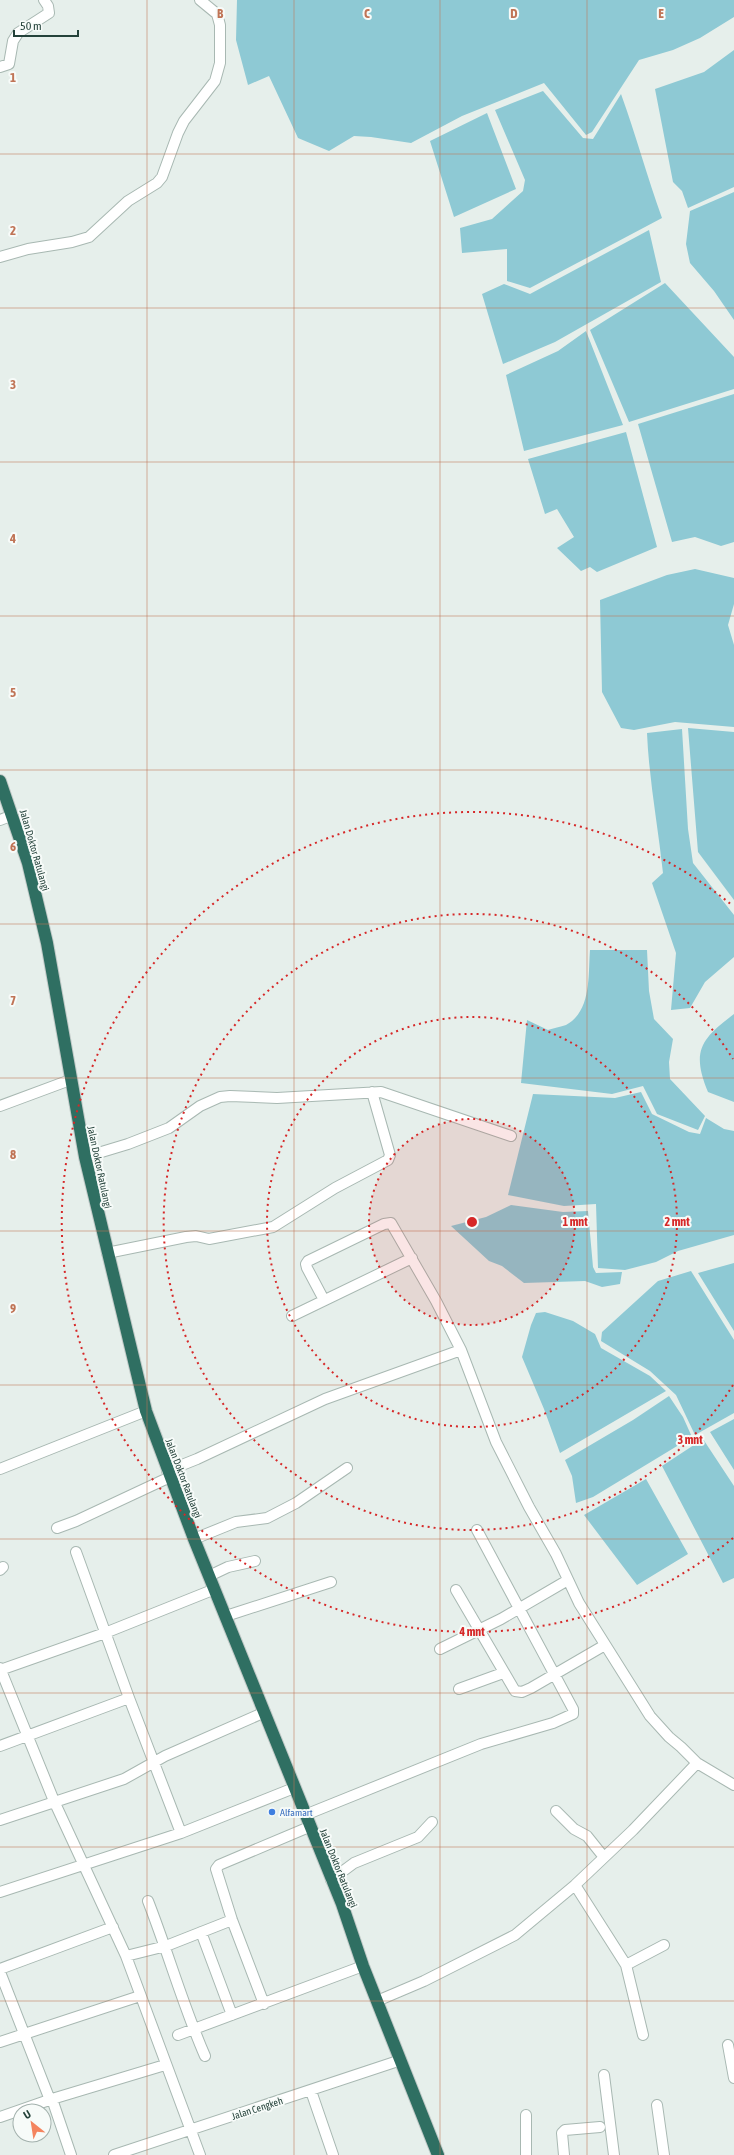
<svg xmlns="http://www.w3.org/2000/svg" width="734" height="2155" font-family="'Asap Condensed',sans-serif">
	<rect width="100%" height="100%" fill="#e6efeb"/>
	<path fill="#8ec9d4" d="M237,0H734V17L700,38L673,50L639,60L592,132L586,135L544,83L462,116L411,143L371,137L354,136L329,151L298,138L269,76L248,85L236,40Z
		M734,50V187L688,208L682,191L673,182L655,89L704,72Z
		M543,91L583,138L593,139L621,94C636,135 647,177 662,218L530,288L507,281V249L462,253L460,228L492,219L523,191L525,180L495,110Z
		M487,113L516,189L454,217L430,141Z
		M734,192V320L714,291L690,263L686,244L690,211Z
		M649,230L661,282L555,342L503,364L482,294L504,284L530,294Z
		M665,283L734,357V389L629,422L590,330Z
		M586,331L623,425L524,451L506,375L558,351Z
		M734,394V542L721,546L695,537L672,542L638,424Z
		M626,432L657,547L597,572L590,567L581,571L557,548L574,537L557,509L545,514L528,459Z
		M695,569L734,578V604L728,625L734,645V727L675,722L634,730L621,728L602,692L600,600L667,575Z
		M688,728L734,732V900L698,852Z
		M682,729L688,829L693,863L734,915V957L705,982L690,1008L671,1010L676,953L652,883L663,873C658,826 649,780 647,733Z
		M590,950H647L649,991L654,1019L673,1039L669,1062L670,1079L705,1116L698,1130L657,1114L643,1086L612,1094L521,1083L527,1020L548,1030C553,1028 561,1027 566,1025C592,1011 588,974 590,950Z
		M734,1014V1102L708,1092C691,1051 701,1039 734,1014Z
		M641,1092L652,1114L689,1132L700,1134L706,1118L724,1129L734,1131V1235L678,1251L656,1262L625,1270L598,1268L596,1204L564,1206L508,1195L533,1094L615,1098Z
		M511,1205L563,1212L588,1211L593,1267L596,1273L622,1272L620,1284L602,1287L585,1281L524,1283L502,1266L489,1261L451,1226L486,1217Z
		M734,1263V1331L698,1273Z
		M691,1271L734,1340V1413L695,1435L676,1395L650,1371L601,1341L602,1332L658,1281Z
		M545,1312L573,1321L595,1334L601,1348L650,1376L666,1391L560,1453L544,1409L522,1357L531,1325L536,1313Z
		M669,1396L683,1417L692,1437L593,1497L576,1503L572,1476L565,1460L633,1420Z
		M734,1419V1470L710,1432Z
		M703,1439L734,1486V1578L723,1583L662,1466Z
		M646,1479L688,1554L637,1585L584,1515Z"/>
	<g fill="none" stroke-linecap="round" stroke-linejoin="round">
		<g stroke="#a8b8b2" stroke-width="12">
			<path id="street" d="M0,67L9,64L13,41L18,33L49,13L48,6L44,0
				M0,257L28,249L72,242L89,237L128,201L157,183L162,177L178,133L184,121L215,81L220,63V25L217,14L200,0
				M0,820L13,815
				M0,1106L70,1080
				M85,1157L128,1144L169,1128L200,1106L220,1097L230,1096L277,1098L381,1092L511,1136
				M107,1253L186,1237L196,1236L209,1239L273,1227L335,1188L388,1160L390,1155L372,1092
				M324,1300L307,1268L306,1264L308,1261L384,1224L391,1223L436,1301L461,1350
				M292,1316L412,1258
				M0,1469L146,1411
				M167,1471L197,1459L325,1399L461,1350L496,1442L529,1507L556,1554L579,1603L650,1716L669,1737L681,1747L697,1763L633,1830L575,1885L515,1935L424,1981L377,2001
				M57,1528L76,1521L170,1477
				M194,1539L236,1522L267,1518L296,1503L347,1468
				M76,1552L129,1698L181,1833
				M0,1570L3,1567
				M209,1576L228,1567L255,1561
				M456,1590L515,1691L522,1692L531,1688L605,1645
				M226,1616L331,1582
				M440,1649L501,1619L568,1580
				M0,1668L54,1801L126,1956L200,2155
				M0,1670L105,1633L215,1589
				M459,1689L503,1673
				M0,1746L129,1698
				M697,1763L734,1785
				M556,1811L574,1829L587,1836L603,1856
				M305,1815L481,1744L553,1723L573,1714V1709L477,1530
				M0,1820L124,1779L165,1756L265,1712
				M331,1880L354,1863L418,1837L432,1822
				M575,1885L626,1965L643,2035
				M0,1892L181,1833L294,1788
				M148,1901C168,1952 183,2006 205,2056
				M201,1932L232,2015
				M126,1956L166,1946L232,1920
				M626,1965L664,1945
				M0,1969L113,1927
				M0,1972L50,2100
				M264,2004L232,1920L216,1869L219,1865L309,1827
				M178,2035L363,1966
				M0,2042L140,1996
				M728,2045L734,2078
				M604,2075L614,2155
				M311,2091L333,2155
				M52,2099L71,2155
				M657,2105L664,2155
				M526,2115V2155
				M0,2117L52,2099L165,2065
				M114,2155L401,2060
				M564,2155L562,2133L565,2130L600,2127"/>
		</g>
		<g stroke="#c2cac8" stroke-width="14">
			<path id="highway" d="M0,781L28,863L47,943L85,1157L146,1411L194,1539L342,1904L363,1966L438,2155"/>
		</g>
		<use href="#street" stroke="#fff" stroke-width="10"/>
		<use href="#highway" stroke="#2f6f62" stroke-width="12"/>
	</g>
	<path fill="none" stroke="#c07456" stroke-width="1" stroke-opacity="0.55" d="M147,0V2155M294,0V2155M440,0V2155M587,0V2155M0,154H734M0,308H734M0,462H734M0,616H734M0,770H734M0,924H734M0,1078H734M0,1231H734M0,1385H734M0,1539H734M0,1693H734M0,1847H734M0,2001H734"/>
	<circle cx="472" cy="1222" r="103" fill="#d62828" fill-opacity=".12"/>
	<g fill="none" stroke="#d62828" stroke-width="2" stroke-dasharray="2 4">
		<circle cx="472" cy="1222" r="103"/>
		<circle cx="472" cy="1222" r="205"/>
		<path d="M733 1385A308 308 0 1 1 733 1059"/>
		<path d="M733 1538A410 410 0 1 1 733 906"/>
	</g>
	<circle fill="#3f7fe0" stroke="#f7fbf9" stroke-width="1.5" cx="272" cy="1812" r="4"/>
	<g text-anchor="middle" stroke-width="4" stroke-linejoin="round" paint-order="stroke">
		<g font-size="10" fill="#24423a" stroke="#f7fbf9">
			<text transform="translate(35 850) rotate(74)" y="4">Jalan Doktor Ratulangi</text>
			<text transform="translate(100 1167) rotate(78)" y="4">Jalan Doktor Ratulangi</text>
			<text transform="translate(184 1478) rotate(69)" y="4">Jalan Doktor Ratulangi</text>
			<text transform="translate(339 1868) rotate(68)" y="4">Jalan Doktor Ratulangi</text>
			<text transform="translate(257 2108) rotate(-18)" y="4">Jalan Cengkeh</text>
		</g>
		<g font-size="10" fill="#366cbe" stroke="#f7fbf9" text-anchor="start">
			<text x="280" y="1816">Alfamart</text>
		</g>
	</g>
	<g font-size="13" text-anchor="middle" font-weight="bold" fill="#c07456" stroke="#f7fbf9" stroke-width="4" stroke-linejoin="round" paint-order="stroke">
		<text x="220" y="18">B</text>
		<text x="367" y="18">C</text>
		<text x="514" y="18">D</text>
		<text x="661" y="18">E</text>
		<text x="13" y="82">1</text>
		<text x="13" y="235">2</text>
		<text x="13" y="389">3</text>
		<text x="13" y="543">4</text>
		<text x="13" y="697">5</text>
		<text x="13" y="851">6</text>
		<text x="13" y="1005">7</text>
		<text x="13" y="1159">8</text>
		<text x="13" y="1313">9</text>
	</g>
	<circle cx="472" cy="1222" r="6" fill="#d62828" stroke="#f7fbf9" stroke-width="2"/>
	<g font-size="12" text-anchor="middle" font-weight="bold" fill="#d62828" stroke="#f7fbf9" stroke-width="4" stroke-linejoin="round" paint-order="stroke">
		<text x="575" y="1226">1 mnt</text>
		<text x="677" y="1226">2 mnt</text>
		<text x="690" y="1444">3 mnt</text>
		<text x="472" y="1636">4 mnt</text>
	</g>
	<g transform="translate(32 2123) rotate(330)"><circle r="19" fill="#f7fbf9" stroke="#a3b1ad"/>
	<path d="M0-3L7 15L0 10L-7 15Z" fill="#f4845f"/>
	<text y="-6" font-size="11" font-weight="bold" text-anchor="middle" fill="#24423a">U</text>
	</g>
	<path d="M14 30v6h64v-6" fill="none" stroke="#24423a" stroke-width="2"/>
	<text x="20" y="30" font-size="12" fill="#24423a" stroke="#f7fbf9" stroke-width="3" paint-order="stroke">50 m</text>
</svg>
